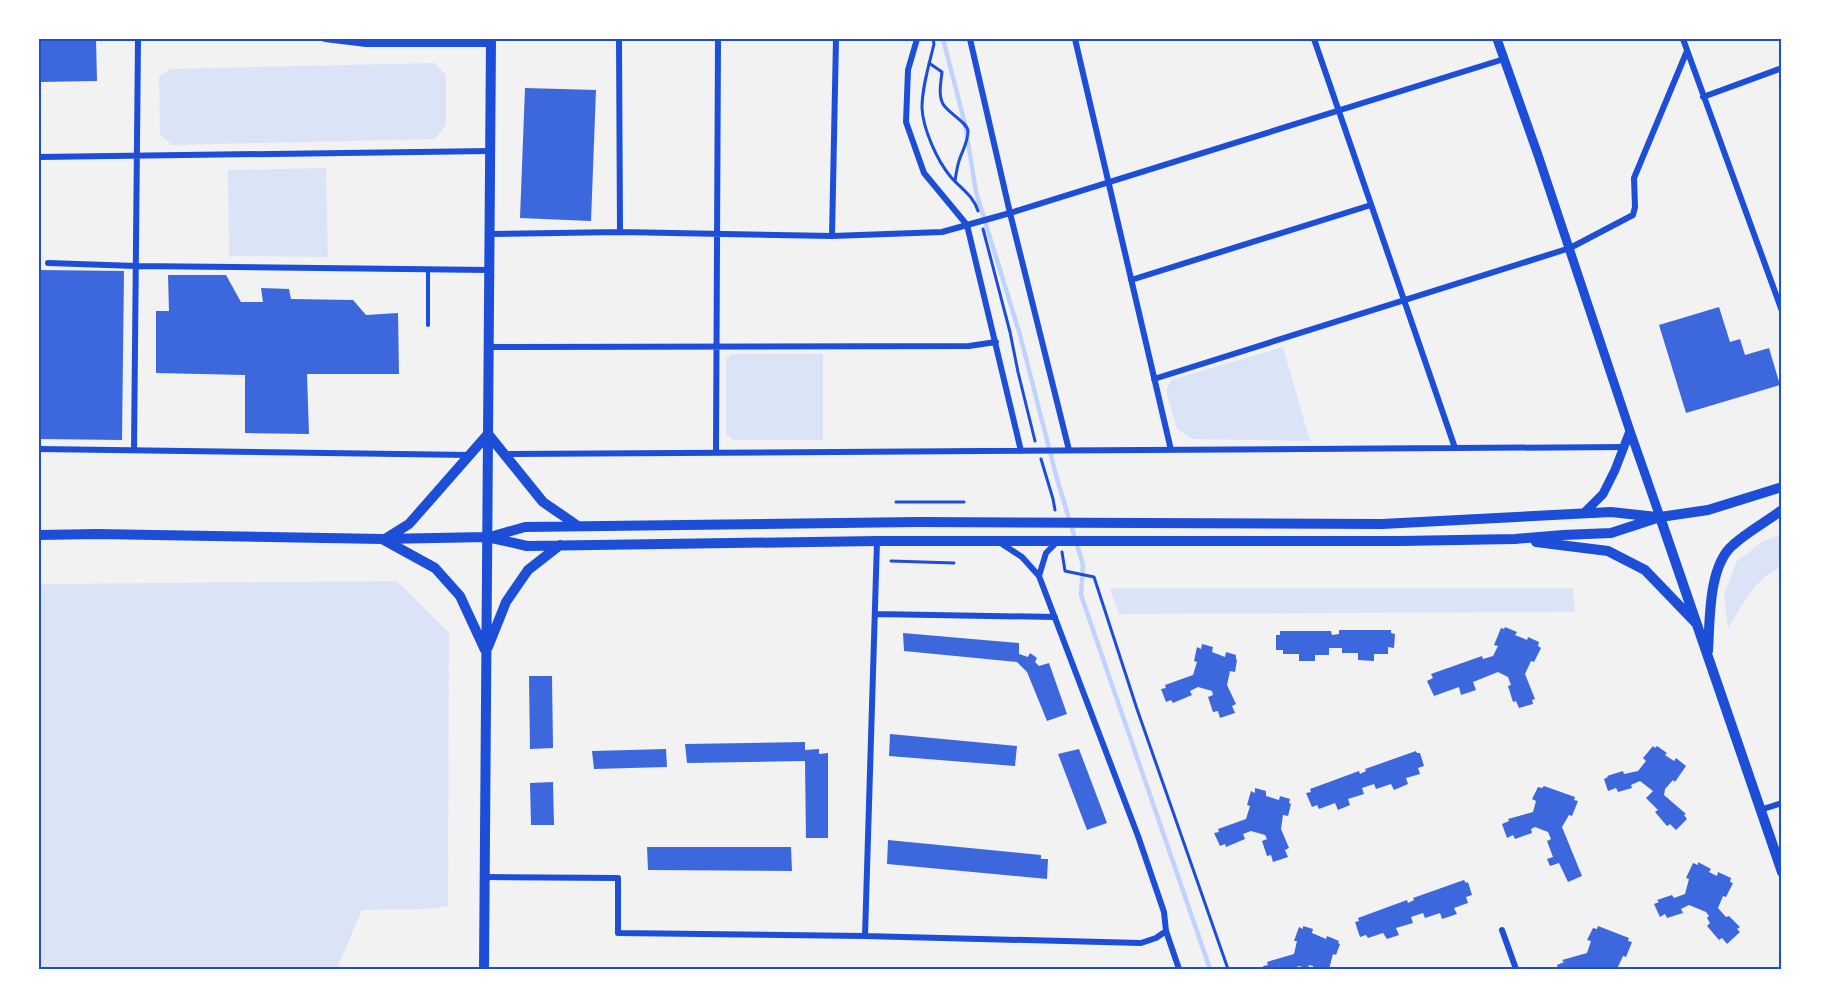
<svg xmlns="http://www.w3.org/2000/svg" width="1821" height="1008" font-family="'Source Sans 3',sans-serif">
	<rect width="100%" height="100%" fill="#f2f2f2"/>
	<path fill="#dbe4f7" d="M435,63L446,75V125L435,139L172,145L160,135L159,76L171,69Z
		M326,168L328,257L229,256L228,170Z
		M1283,347L1310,441L1192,439L1177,429L1166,390L1171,380Z
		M731,354H823V440H733L726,434V359Z
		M1782,534V567C1755,578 1742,606 1728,629L1724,595L1736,562L1763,541Z
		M397,581L449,633L448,906L426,909L362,910L337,969H39V584Z
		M1110,588H1573L1575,612L1119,614Z"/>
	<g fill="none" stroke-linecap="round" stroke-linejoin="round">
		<path stroke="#bfd3fe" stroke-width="4.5" d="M943,39L965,124L976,192L1020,335L1057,479L1083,565L1081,595L1210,969"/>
	</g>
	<path fill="#3d67dc" d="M39,39H96L97,81L39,82Z
		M525,88L596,90L591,221L520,218Z
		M39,270L124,271L122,440L39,439Z
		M168,275H226L241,302H263L261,288L289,289L291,299L353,300L366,315L398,313L399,374H307L309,434L245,433V375L156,373V311H169Z
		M1719,307L1730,342L1740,339L1745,355L1769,348L1780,385L1686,413L1659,325Z
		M1505,627L1517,632L1515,635L1527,640L1528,637L1539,642L1538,646L1541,648L1534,662L1531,661L1525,674L1535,699L1532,700L1533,704L1519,708L1516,701L1513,702L1508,686L1511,685L1508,677L1498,672L1473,682L1476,690L1461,695L1459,687L1434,696L1427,681L1433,678L1431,674L1482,656L1483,659L1493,656L1498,646L1494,645L1501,628L1504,629Z
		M1339,630H1391V633L1395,634L1394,648L1388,647V654H1374V661L1358,660V653H1342V648H1329V655H1315V661H1299V654H1283V650H1276V635H1280V631H1331L1332,635L1339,634Z
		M903,633L1019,643V654L1028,657L1030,653L1037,658L1035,662L1039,666L1049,663L1067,714L1047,721L1027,672L1017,662L904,651Z
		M1202,644L1213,647L1212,652L1225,657L1226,652L1236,655V659L1237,660L1235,672L1230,671L1227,685L1236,704L1232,706L1235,713L1220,718L1218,711L1213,712L1208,697L1213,695L1212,691L1198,687L1190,691L1192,695L1173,703L1171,700L1166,702L1161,689L1166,688L1165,685L1193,675L1197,662L1194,661L1197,647L1201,649Z
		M529,676H552L553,748L530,749Z
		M890,734L1017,746L1015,766L889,756Z
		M805,742V750L819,749V754L828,753V838H806L805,761L687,763L685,744Z
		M1653,746L1655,748L1657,746L1667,753L1665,755L1674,761L1676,758L1686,766L1675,782L1673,780L1665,789L1664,795L1686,814L1684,815L1687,819L1676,830L1670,824L1667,826L1655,812L1658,810L1646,798L1653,791L1640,781L1631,785L1632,788L1618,792L1616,788L1608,791L1604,779L1608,777L1607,776L1623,771L1624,774L1638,771L1646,761L1643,758Z
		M666,749L667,767L594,769L592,751Z
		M1079,749L1107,823L1087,830L1058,754Z
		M1416,751L1417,753H1420L1424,766L1418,768L1420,774L1406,778L1408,784L1394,790L1391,784L1376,789L1374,784L1362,788L1364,794L1348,799L1350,805L1338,810L1335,803L1319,809L1317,805L1312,807L1306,793L1311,792L1310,789L1359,771L1360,774L1366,771L1365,769Z
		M553,782L554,825H531L530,783Z
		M1544,786L1575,797L1574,800L1578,801L1572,816L1569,815L1562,827L1582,876L1568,882L1559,863L1550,866L1547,859L1553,857L1547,841L1551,839L1548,832L1535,827L1531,829L1532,833L1515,839L1513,835L1507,838L1502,824L1509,821L1508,819L1533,812L1536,801L1532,799L1538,787L1542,788Z
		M1255,788L1266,791V796L1279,800L1280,796L1290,799L1289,803L1291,804L1288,816L1283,815L1281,829L1289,848L1285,850L1288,857L1273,862L1271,855L1267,856L1262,841L1267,839L1265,835L1251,831L1243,834L1245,839L1226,847L1225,844L1220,846L1214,833L1219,832L1218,829L1246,819L1250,806L1247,805L1251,791L1255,793Z
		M888,840L1041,855V859H1048L1047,879L887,864Z
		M647,847H791L792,871L648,870Z
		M1698,862L1711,869L1709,872L1717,876L1718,872L1731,878L1730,882L1733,883L1726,897L1723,896L1718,908L1726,917L1729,916L1740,927L1737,929L1740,932L1727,944L1722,938L1719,940L1707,926L1710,923L1707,918L1709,916L1706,912L1689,905L1681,909L1683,913L1667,918L1665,914L1660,917L1654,904L1659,902L1657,900L1672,895L1674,898L1685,894L1689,879L1686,878L1693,863L1698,865Z
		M1464,880L1466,883L1468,882L1472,895L1466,897L1468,903L1454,908L1457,914L1442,919L1440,913L1425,918L1423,913L1411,917L1413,923L1396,928L1399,935L1387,939L1383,933L1368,938L1366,935L1360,937L1355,922L1359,921L1358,918L1407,900L1408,903L1414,900L1413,898Z
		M1303,926L1313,929L1312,933L1326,939L1327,936L1339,941L1338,943L1340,944L1336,955L1333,954L1329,969H1314L1313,966L1309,965L1308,969L1299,966L1292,969H1264L1263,966L1268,965L1267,962L1294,954L1297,941H1294L1299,927L1303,929Z
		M1598,926L1629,938L1628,941L1632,942L1626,957L1623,956L1617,969L1590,968L1558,969L1557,965L1564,962L1562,960L1587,953L1591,941L1587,940L1593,928L1597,929Z"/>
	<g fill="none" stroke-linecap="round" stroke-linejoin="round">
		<path stroke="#1d4ed8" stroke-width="3" d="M933,39L934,44C929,65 922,87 922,108C923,129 937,160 950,176C960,188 974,196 978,211
			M929,63L942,72C941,82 938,95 943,104C948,113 967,122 968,131C968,141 963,150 960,158C957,166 956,174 955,181
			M983,229L1010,332L1018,372L1035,441
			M1041,459L1053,499L1055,510
			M896,502H964
			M1062,552L1065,571L1094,577L1137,709L1228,969
			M891,561L954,563"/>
		<path stroke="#1d4ed8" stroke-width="4" d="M428,325V269"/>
		<path stroke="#1d4ed8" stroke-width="6" d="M325,39L366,44H492
			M619,39L620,232
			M917,39L908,70L906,122L924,173L967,225L1021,451
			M970,39L1010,213L1069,450
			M1075,39L1171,450
			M1314,39L1455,448
			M1683,39L1782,311
			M1703,97L1782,68
			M39,157L490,151
			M490,234L620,232L832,236L942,232L1010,213L1504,59
			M832,236L836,39
			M48,263L136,266L489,270
			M1131,280L1371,205
			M489,347L969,346L996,342
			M1154,379L1570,248L1633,215L1635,207L1634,178L1687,51
			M39,449L470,455
			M134,450L138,39
			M716,453L718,39
			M505,454L1624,447
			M999,542L1022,557L1039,576L1138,836L1164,912L1166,931L1179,969
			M1039,576L1046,553L1058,541
			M875,614L1055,617
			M1760,810L1782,803
			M484,877L618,878V933L865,936L1141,943L1156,938L1166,931
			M1502,930L1516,969
			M865,936L877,541"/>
		<path stroke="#1d4ed8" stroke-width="9" d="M1497,39L1538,155L1630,431L1660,517
			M1584,513L1603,494L1615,470L1630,431"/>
		<path stroke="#1d4ed8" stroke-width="10" d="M1660,517L1782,872
			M39,535L97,534L383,539L487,537L527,546L877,541H1401L1515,539L1563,535L1611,533L1660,517L1708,510L1782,487
			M490,537L525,527L918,522L1382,524L1611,512L1657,517
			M385,539L409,524L488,434L543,502L578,526
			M384,540L435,568L460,596L485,650
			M1536,542L1608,551L1645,570L1695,622
			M488,647L506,602L528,570L560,545
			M1708,651C1710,621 1708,566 1733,545C1747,532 1766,522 1782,510
			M484,969L491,39"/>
	</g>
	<rect width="1821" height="1008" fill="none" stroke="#ffffff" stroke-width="81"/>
	<rect x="40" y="40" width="1740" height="928" fill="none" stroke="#1d4ed8" stroke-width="2"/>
</svg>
